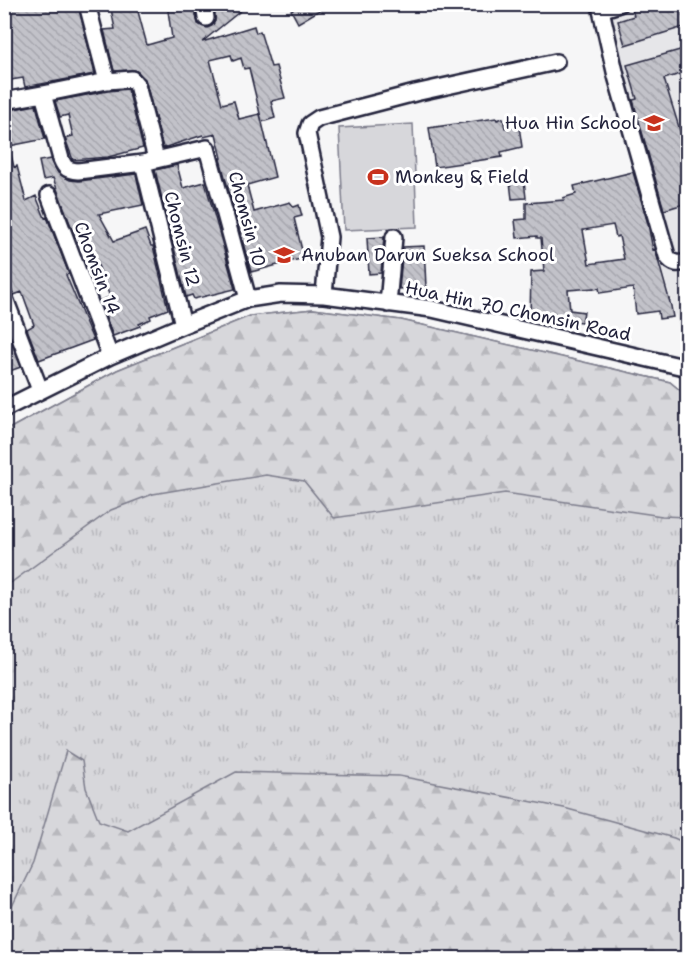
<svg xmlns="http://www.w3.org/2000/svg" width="692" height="963" font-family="'Shantell Sans',sans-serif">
	<defs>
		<pattern id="grass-tufts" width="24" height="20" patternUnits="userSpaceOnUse" patternTransform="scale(1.5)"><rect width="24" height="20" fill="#d7d7db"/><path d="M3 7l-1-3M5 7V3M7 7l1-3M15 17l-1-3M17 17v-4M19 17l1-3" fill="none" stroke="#b8b8bd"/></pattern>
		<pattern id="forest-firs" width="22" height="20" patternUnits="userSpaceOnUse" patternTransform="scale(1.5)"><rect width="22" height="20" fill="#d7d7db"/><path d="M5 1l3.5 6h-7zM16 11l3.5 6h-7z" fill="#b8b8bd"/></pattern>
		<pattern id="building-back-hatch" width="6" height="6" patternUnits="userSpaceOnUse" patternTransform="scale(1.5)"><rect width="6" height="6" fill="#c2c2c9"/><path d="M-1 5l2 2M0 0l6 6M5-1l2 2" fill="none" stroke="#a6a6ae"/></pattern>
	</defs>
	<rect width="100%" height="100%" fill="#f6f6f7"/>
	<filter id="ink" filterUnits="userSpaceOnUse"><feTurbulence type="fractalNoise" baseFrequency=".0167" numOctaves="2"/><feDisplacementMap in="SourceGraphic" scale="12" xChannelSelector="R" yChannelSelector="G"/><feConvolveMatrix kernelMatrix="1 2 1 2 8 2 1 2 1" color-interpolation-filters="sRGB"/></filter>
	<g filter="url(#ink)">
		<path fill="#e6e6e9" d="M588,5H687V345L684,344L654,242Z"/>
		<path fill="url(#grass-tufts)" stroke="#7c7c8b" stroke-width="1.5" d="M313,309L401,320L670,382L687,396V856L5,958V431L117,370L250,316Z"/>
		<path fill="url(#forest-firs)" stroke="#7c7c8b" stroke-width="1.5" d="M313,309L401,320L670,382L687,396V517L662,516L505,493L334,518L304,481L266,475L153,494L111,510L5,587V431L117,370L250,316Z
			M66,751L82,761L86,788L99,821L128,831L236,772L399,776L564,808L674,838L687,844V958H5V921L33,863Z"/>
		<path fill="#d7d7db" stroke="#7c7c8b" stroke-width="1.5" d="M413,124L417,227L344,230L339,128Z"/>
		<path fill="url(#building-back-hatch)" stroke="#22223b" stroke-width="1.5" fill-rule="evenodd" d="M4,4H78L95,74L25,87L23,78L4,81Z
			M110,4H136L147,45L172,38L167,4H194L198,24L207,28L212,26L215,21L214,4H249L202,42L254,26L256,33L260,31L271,67L276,66L285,98L271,101L275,118L262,122L249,68L244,69L241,58L233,61L231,55L210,60L222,104L234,101L239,119L260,114L275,177L247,185L254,212L290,202L294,207L299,205L302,216L294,218L304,258L251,272L220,159L222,158L216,134L204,137L203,135L163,148L145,79L135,70L114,71L104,30L115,29Z
			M301,4H330L298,23L291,10Z
			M638,4H687V26L625,45L618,21L634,16L631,6Z
			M687,48V72L664,79L682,137L687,136V203L664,210L633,100L637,99L627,65Z
			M128,89L143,148L108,157L73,160L65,138L73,136L68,115L60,117L55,101L108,91Z
			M36,105L45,139L4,147V111Z
			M496,118L497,120L503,118L505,128L519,126L522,147L501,152L502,157L435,167L429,128Z
			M9,146L14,167L17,166L26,201L36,196L45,218L47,217L69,274L66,275L93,340L39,360L27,329L34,325L22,292L14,295L11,289L4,286V147Z
			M51,159L58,173L70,180L79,181L136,174L143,205L99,214L114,241L145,230L151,246H153L168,309L150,316L151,319L139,324L140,326L113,336L99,301L110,297L96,260L91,261L78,236L75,237L53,178L43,180L39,161Z
			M177,165L183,188L205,182L235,289L194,299L192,295L186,297L155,170Z
			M633,172L648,224L653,250L655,249L671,306L673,317L659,319L658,311L636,314L633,288L600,293L599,288L594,289V288L568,290L570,310L584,312L582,322L530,316L531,272L544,271L541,238H537V236L517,238L515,220L526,219V203L564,200L563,198L576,194L574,186ZM613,225L616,237L619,236L624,259L589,264L583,230Z
			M524,180L526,198L512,199L510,182Z
			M384,237L381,273L369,274L367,238Z
			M424,246L426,287L399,289L403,247Z
			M10,339L21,367L4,373V342Z"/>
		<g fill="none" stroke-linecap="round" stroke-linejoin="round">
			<g stroke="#22223b" stroke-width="20">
				<path id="minor" d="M87,4L107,81
					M204,4L206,18
					M619,4L601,10L616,76L667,256C673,265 678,264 688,262
					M43,94L107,81L132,79L137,85L156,159
					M4,101L43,94L61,159C65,169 68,170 78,171L143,163L207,148L248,299
					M143,163L183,325
					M49,195L110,356
					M324,295L329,237L307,133L310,124L319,118L415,93L556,62
					M4,296L40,390
					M388,304L394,237
					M4,409L110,356L183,325L248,299L281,294L324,295L432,309L688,368"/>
			</g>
			<use href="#minor" stroke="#fff" stroke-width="15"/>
		</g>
	</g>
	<defs>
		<g id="school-bare" transform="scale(1.62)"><path d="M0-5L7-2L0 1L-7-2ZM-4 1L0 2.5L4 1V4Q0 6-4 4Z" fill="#c8321e" stroke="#fff" stroke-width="2.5" paint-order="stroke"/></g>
		<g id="stadium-bare" transform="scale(1.62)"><path d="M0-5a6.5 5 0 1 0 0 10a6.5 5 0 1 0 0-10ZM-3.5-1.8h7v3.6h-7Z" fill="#c8321e" stroke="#fff" stroke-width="2.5" paint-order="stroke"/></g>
	</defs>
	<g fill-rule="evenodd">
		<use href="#school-bare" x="654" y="123"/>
		<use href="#stadium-bare" x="378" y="177"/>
		<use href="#school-bare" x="284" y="255"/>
	</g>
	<g text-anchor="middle" stroke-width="6" stroke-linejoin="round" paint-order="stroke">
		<g font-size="18" fill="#22223b" stroke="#fff" text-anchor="start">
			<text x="637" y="129" text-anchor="end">Hua Hin School</text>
			<text x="395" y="183">Monkey &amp; Field</text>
			<text x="301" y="261">Anuban Darun Sueksa School</text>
		</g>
		<g font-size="18" fill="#22223b" stroke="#fff">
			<text transform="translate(247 219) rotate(75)" y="6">Chomsin 10</text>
			<text transform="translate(182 239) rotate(76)" y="6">Chomsin 12</text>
			<text transform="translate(97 268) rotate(69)" y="6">Chomsin 14</text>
			<text transform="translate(518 311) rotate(12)" y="6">Hua Hin 70 Chomsin Road</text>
		</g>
	</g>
	<rect width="692" height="963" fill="none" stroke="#fff" stroke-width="24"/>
	<rect x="12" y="12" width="668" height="939" fill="none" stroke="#22223b" stroke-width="2" filter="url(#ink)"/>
</svg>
